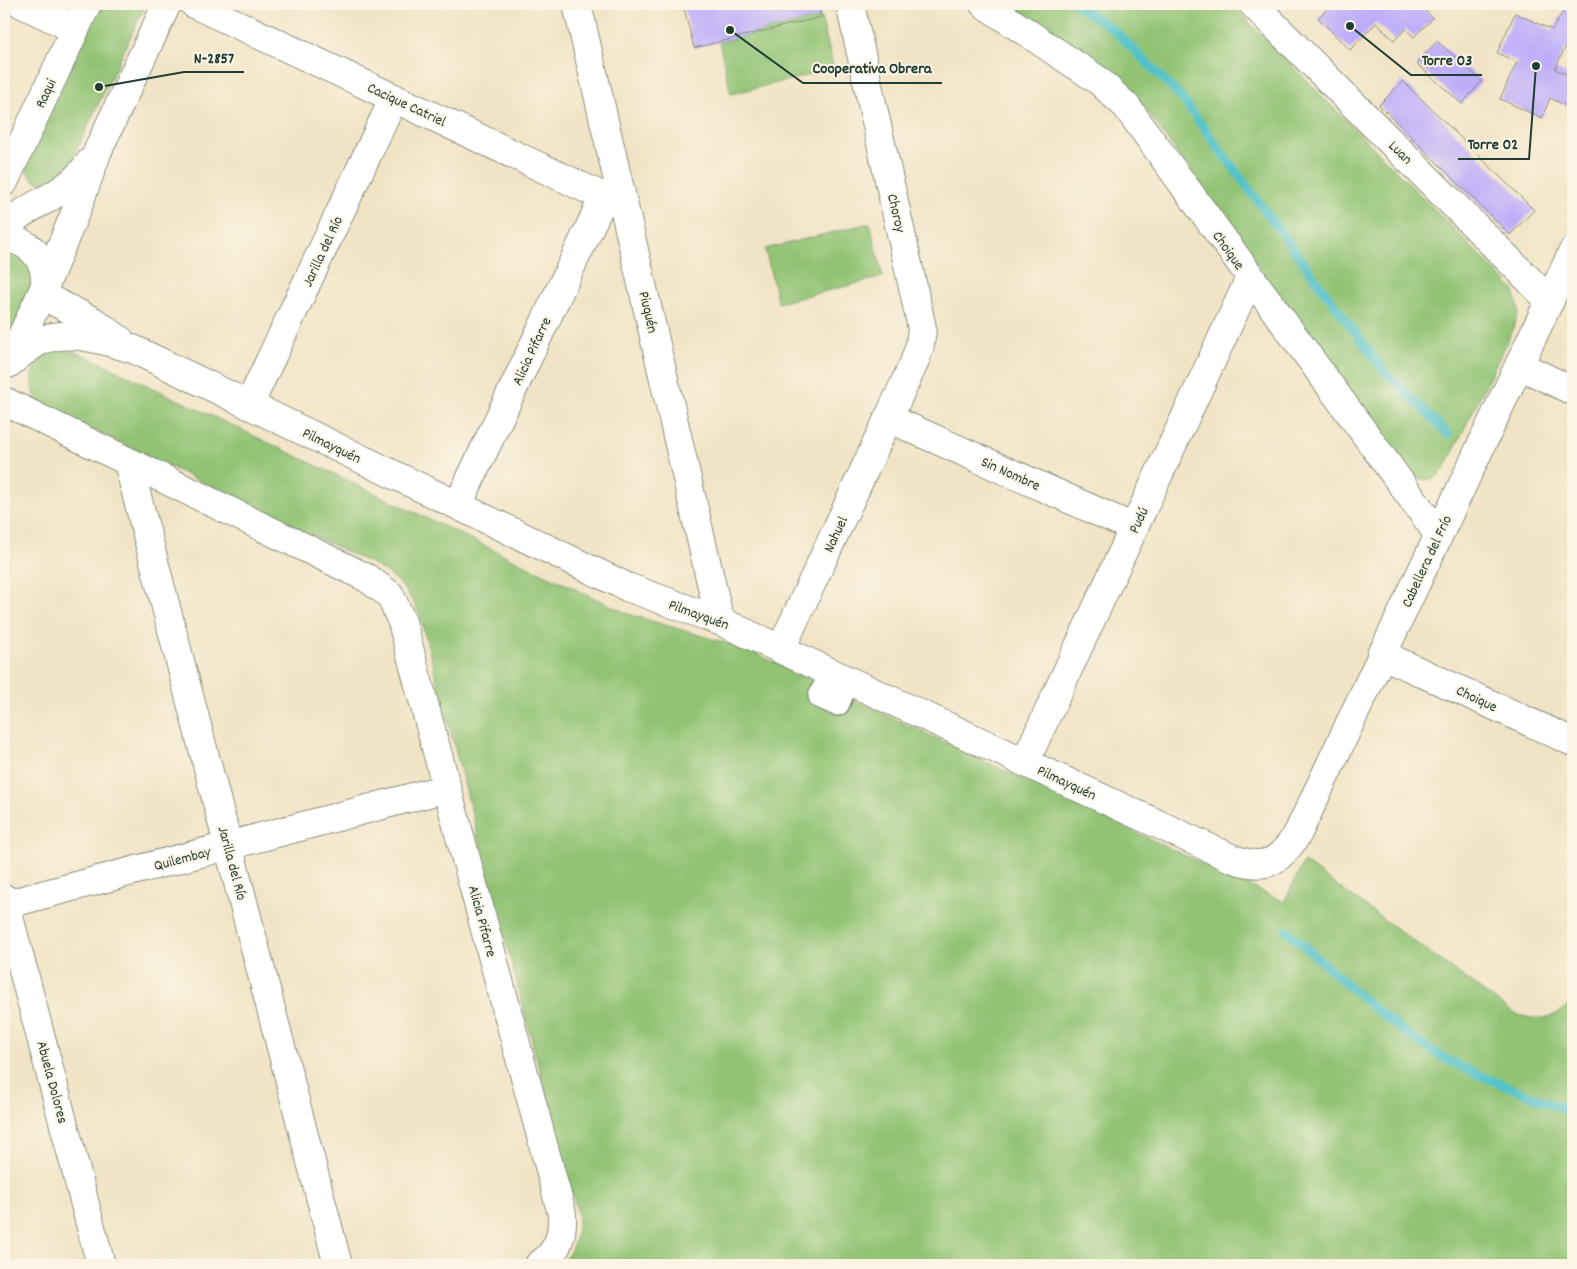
<svg xmlns="http://www.w3.org/2000/svg" width="1577" height="1269" font-family="Dekko,sans-serif">
	<rect width="100%" height="100%" fill="#fcf5e5"/>
	<filter id="ink" filterUnits="userSpaceOnUse"><feTurbulence type="fractalNoise" baseFrequency=".02" numOctaves="2"/><feDisplacementMap in="SourceGraphic" scale="10" xChannelSelector="R" yChannelSelector="G"/><feConvolveMatrix kernelMatrix="1 2 1 2 8 2 1 2 1" color-interpolation-filters="sRGB"/></filter>
	<filter id="wash" filterUnits="userSpaceOnUse"><feTurbulence type="fractalNoise" baseFrequency=".0096" numOctaves="4" result="noise"/><feDisplacementMap in="SourceGraphic" scale="20" xChannelSelector="R" yChannelSelector="G"/><feGaussianBlur stdDeviation="1.12" result="paint"/><feColorMatrix in="noise" values="0 0 0 0 0 0 0 0 0 0 0 0 0 0 0 0 0 1.4 0 .05"/><feComposite in="paint" operator="in"/></filter>
	<g filter="url(#wash)">
		<rect width="100%" height="100%" fill="#f1e3c5"/>
		<path fill="#91c373" stroke="#588054" d="M101,4H146L67,170L52,183C39,185 28,179 25,166Z
			M1005,4H1231L1514,290L1519,311L1511,334L1444,470C1426,489 1412,477 1398,461L1134,93Z
			M821,17L834,69L731,94L719,42Z
			M870,223L883,277L778,303L765,249Z
			M4,247L14,250L36,271L4,357Z
			M62,349L84,355L628,614L746,649L1284,902L1304,862L1513,1013C1536,1022 1556,1020 1573,1001V1265H560C574,1251 578,1234 578,1215L420,616C409,591 397,578 374,565L42,405C21,383 33,354 62,349Z"/>
		<g fill="none" stroke-linecap="round" stroke-linejoin="round">
			<path stroke="#54c2c8" stroke-width="9" d="M1076,4L1115,31L1180,96L1383,370L1448,434
				M1286,930C1335,972 1387,1026 1444,1058C1485,1081 1531,1093 1573,1114"/>
		</g>
		<g id="blocks">
			<path fill="#bdadf9" d="M683,4H818L821,17L694,48Z
				M1332,4H1418L1433,18L1414,37L1406,29L1394,40L1376,23L1350,50L1318,18Z
				M1568,4H1573V51L1565,48L1555,69L1573,77V109L1550,98L1542,118L1500,99L1517,62L1497,53L1515,13L1552,30Z
				M1437,41L1482,81L1462,104L1417,64Z
				M1403,81L1534,210L1510,235L1379,105Z"/>
		</g>
	</g>
	<g filter="url(#ink)">
		<use href="#blocks" fill-opacity="0" stroke="#88907c" stroke-width="1"/>
		<g fill="none" stroke-linecap="round" stroke-linejoin="round">
			<g stroke="#88907c" stroke-width="28">
				<path id="pedestrian" d="M826,686L841,693L837,703L821,696Z"/>
			</g>
			<g stroke="#88907c" stroke-width="30">
				<path id="minor" d="M22,4L75,29
					M194,4L604,197L621,192
					M577,4L720,621
					M984,4L1098,80L1126,106L1438,534
					M1253,4L1550,301
					M4,182L87,4
					M1519,365L1573,391
					M4,401L367,578L390,595L402,622L562,1214C563,1236 558,1252 539,1265
					M249,405L394,98
					M888,418L1134,528
					M128,462L338,1265
					M458,505L604,197
					M781,649L914,363L920,345L922,328L850,4
					M1381,654L1573,742
					M1025,762L1250,278
					M4,898L101,1265
					M4,905L447,788"/>
			</g>
			<g stroke="#88907c" stroke-width="30">
				<path id="tertiary" d="M4,228C32,200 64,199 90,162
					M4,237C29,242 46,256 45,282
					M41,295L93,321L120,340
					M10,361L41,295L78,206L98,150L167,4
					M8,364C18,356 29,347 40,341C69,328 105,341 133,349L627,587L720,621L1231,858C1265,871 1279,863 1298,833L1573,251"/>
			</g>
			<use href="#pedestrian" stroke="#fff" stroke-width="25"/>
			<use href="#minor" stroke="#fff" stroke-width="28"/>
			<use href="#tertiary" stroke="#fff" stroke-width="28"/>
		</g>
	</g>
	<g text-anchor="middle" stroke-width="4" stroke-linejoin="round" paint-order="stroke">
		<g font-size="15" fill="#1f3d34" stroke="#fcf5e5">
			<text transform="translate(45 93) rotate(-65)" y="5">Raqui</text>
			<text transform="translate(407 104) rotate(25)" y="5">Cacique Catriel</text>
			<text transform="translate(1401 152) rotate(45)" y="5">Luan</text>
			<text transform="translate(897 213) rotate(77)" y="5">Choroy</text>
			<text transform="translate(1229 250) rotate(54)" y="5">Choique</text>
			<text transform="translate(322 251) rotate(-65)" y="5">Jarilla del Río</text>
			<text transform="translate(649 312) rotate(77)" y="5">Piuquén</text>
			<text transform="translate(531 351) rotate(-65)" y="5">Alicia Pifarre</text>
			<text transform="translate(332 445) rotate(26)" y="5">Pilmayquén</text>
			<text transform="translate(1011 473) rotate(24)" y="5">Sin Nombre</text>
			<text transform="translate(1138 520) rotate(-65)" y="5">Pudú</text>
			<text transform="translate(835 534) rotate(-65)" y="5">Nahuel</text>
			<text transform="translate(1426 561) rotate(-65)" y="5">Cabellera del Frío</text>
			<text transform="translate(699 614) rotate(20)" y="5">Pilmayquén</text>
			<text transform="translate(1477 698) rotate(25)" y="5">Choique</text>
			<text transform="translate(1067 782) rotate(25)" y="5">Pilmayquén</text>
			<text transform="translate(182 858) rotate(-15)" y="5">Quilembay</text>
			<text transform="translate(233 863) rotate(75)" y="5">Jarilla del Río</text>
			<text transform="translate(483 921) rotate(75)" y="5">Alicia Pifarre</text>
			<text transform="translate(53 1082) rotate(75)" y="5">Abuela Dolores</text>
		</g>
	</g>
	<path fill="none" stroke="#1f3d34" stroke-width="2" d="M99 87L184 72H244M1350 26L1411 75H1482M730 30L803 83H942M1536 66L1529 159H1458"/>
	<g fill="#1f3d34" stroke="#fcf5e5" stroke-width="2">
		<circle cx="99" cy="87" r="5"/>
		<circle cx="1350" cy="26" r="5"/>
		<circle cx="730" cy="30" r="5"/>
		<circle cx="1536" cy="66" r="5"/>
	</g>
	<g font-size="16" text-anchor="middle" font-weight="bold" fill="#1f3d34" stroke="#fcf5e5" stroke-width="4" stroke-linejoin="round" paint-order="stroke">
		<text x="214" y="63">N-2857</text>
		<text x="1447" y="65">Torre 03</text>
		<text x="872" y="73">Cooperativa Obrera</text>
		<text x="1493" y="149">Torre 02</text>
	</g>
	<rect width="1577" height="1269" fill="none" stroke="#fcf5e5" stroke-width="20"/>
</svg>
